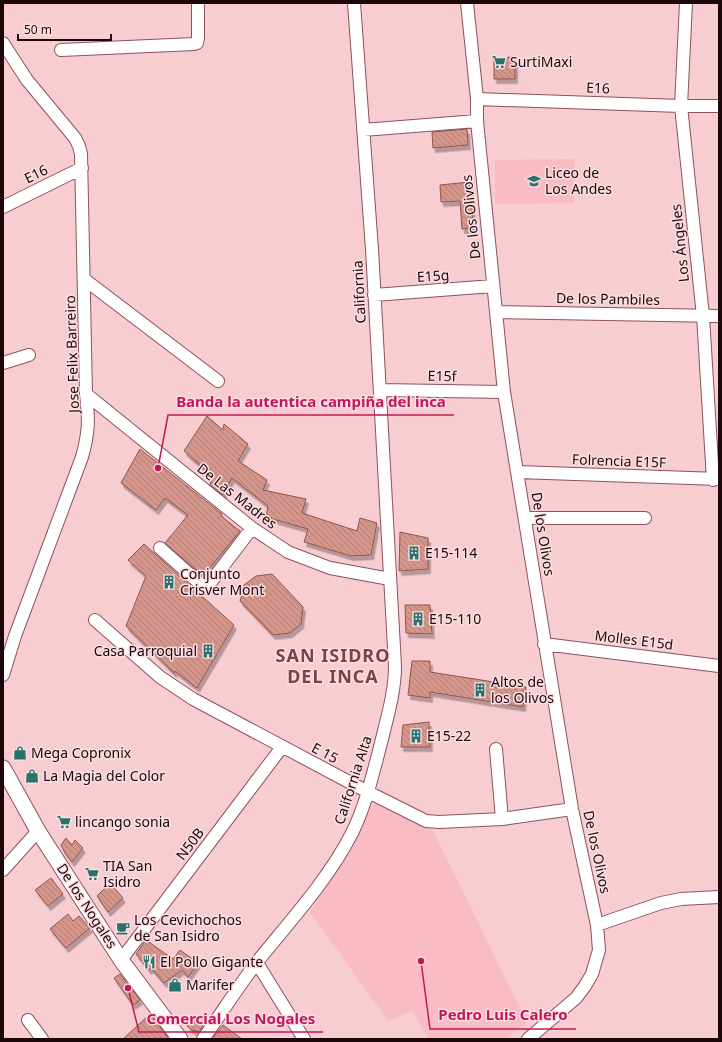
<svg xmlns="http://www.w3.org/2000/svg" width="722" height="1042" font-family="'Noto Sans',sans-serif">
	<defs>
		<pattern id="building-back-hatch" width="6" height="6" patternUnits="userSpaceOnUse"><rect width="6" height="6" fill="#d5958a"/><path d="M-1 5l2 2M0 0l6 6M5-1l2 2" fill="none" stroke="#b67f76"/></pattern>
		<filter id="shadow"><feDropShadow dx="2.5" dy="4.5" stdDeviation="0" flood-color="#0004"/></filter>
	</defs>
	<rect width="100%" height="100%" fill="#f7cdd2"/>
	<path fill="#f9bbc4" d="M574,159V203L495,204V160Z
		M374,803L433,831L527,1022L505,1039H429L412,1011L388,1021L310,912Z"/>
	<path fill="url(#building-back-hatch)" stroke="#8f554c" filter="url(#shadow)" d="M515,57V79H494V58Z
		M467,129L468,145L433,148L432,132Z
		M469,182L474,228L462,229L460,201L441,202L440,185Z
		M207,416L223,430L224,424L248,444L238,461L267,480L263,490L306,499L302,513L357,531L360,518L377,523L371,555L351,556L304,542L308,529L266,517L268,506L232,478L223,495L210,485L212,476L184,451Z
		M140,449L222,514L221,516L240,531L203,576L165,543L188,515L165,498L156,510L121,483Z
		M400,532L428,538V569L399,571Z
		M144,544L234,625L197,688L175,671L174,673L126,626L146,576L128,560Z
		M272,574L303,607L301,624L290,633L273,635L240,601L244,585L256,576Z
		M405,605H430L432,634L406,633Z
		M412,661H430V672L526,687L523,707L430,692V698L408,695Z
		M429,722L430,747H401L403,725Z
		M66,838L72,845L75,840L83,848L72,862L65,853L61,845Z
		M51,878L63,894L48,906L35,890Z
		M110,883L123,898L108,912L97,896Z
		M68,914L73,921L79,916L90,928L66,948L50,929Z
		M146,940L173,959L180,950L198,963L188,977L182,970L164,983L151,968L149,970L136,954Z
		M120,974L140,1000L133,1005L114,978Z
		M150,1014L169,1039H123Z
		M194,1018L203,1026L199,1032L192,1030L187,1026Z
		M223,1025L242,1039H212Z"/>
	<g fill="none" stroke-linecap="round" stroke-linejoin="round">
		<g stroke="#8d515c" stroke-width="14">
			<path id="minor" d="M467,3L477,99V121L504,392L572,809L597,925L599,950L592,974L585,986L576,998L528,1039
				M686,3L681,106L703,316L713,480
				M3,43L27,80L75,138L79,146L81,154L86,394C89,420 89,432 82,457L15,636L3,675
				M61,50L194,44L197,43L198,38V3
				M477,99L681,106H719
				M363,130L477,121
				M3,207L82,168
				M84,279L218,381
				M374,295L493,286
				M496,312L719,316
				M3,363L29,355
				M380,390L504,392
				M86,394L252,528L288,552L330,568L390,579
				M518,472L719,479
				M525,518H645
				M160,548L205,588L207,587L252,528
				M95,620L160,677L193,699L368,792L426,821L439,822L502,819L572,809
				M544,644L719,666
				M496,749L502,819
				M3,870L38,831
				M597,925L661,903L681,899L719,897
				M121,960L282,747
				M257,963L304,1039
				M28,1020L42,1039
				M203,1039C221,1014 238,987 257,962C290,921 328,880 352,833C366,805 373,773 381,743C387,718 395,692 395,666L372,249L354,3"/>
		</g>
		<g stroke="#8d515c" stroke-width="17">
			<path id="tertiary" d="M3,768L38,831L121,960L180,1039"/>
		</g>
		<use href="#minor" stroke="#fff" stroke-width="12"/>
		<use href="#tertiary" stroke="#fff" stroke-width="15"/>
	</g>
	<defs>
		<g id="supermarket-bare" transform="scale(1.08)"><path d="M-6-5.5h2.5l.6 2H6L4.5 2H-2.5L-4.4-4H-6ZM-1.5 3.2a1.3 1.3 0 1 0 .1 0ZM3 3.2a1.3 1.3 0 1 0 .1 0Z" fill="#28726d" stroke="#fbdee2" stroke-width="2.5" paint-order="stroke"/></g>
		<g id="school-bare" transform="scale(1.08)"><path d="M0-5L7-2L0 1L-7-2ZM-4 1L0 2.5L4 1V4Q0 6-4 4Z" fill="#28726d" stroke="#fbdee2" stroke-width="2.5" paint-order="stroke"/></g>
		<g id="building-bare" transform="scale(1.08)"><path d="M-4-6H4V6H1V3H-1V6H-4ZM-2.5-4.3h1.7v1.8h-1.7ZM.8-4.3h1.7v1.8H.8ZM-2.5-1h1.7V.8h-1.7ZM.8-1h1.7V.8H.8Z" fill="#28726d" stroke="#fbdee2" stroke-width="2.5" paint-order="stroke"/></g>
		<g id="shop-bare" transform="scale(1.08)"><path d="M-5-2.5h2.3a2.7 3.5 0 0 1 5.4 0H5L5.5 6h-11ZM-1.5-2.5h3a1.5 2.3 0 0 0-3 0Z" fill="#28726d" stroke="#fbdee2" stroke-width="2.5" paint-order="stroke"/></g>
		<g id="cafe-bare" transform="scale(1.08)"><path d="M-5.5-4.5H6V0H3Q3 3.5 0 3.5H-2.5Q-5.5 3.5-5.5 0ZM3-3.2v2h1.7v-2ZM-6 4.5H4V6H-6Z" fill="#28726d" stroke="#fbdee2" stroke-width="2.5" paint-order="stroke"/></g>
		<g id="restaurant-bare" transform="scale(1.08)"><path d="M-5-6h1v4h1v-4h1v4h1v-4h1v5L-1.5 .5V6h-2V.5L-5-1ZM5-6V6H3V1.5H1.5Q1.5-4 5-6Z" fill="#28726d" stroke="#fbdee2" stroke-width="2.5" paint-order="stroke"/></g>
	</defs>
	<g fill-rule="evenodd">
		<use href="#supermarket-bare" x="499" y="62"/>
		<use href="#school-bare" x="534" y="181"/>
		<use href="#building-bare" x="414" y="553"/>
		<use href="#building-bare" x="169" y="582"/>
		<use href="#building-bare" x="418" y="619"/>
		<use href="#building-bare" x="208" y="651"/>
		<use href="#building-bare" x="480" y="690"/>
		<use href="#building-bare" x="416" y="736"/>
		<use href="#shop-bare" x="20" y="753"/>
		<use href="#shop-bare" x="32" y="776"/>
		<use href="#supermarket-bare" x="64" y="822"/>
		<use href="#supermarket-bare" x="92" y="874"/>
		<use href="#cafe-bare" x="123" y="928"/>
		<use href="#restaurant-bare" x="149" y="962"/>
		<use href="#shop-bare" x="175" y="985"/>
	</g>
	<g text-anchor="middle" stroke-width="3" stroke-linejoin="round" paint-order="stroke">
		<g font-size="14" fill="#1d070b" stroke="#fbdee2" text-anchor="start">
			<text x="510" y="67">SurtiMaxi</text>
			<text x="545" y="178">Liceo de<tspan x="545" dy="16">Los Andes</tspan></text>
			<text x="425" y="558">E15-114</text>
			<text x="180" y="579">Conjunto<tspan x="180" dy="16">Crisver Mont</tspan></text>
			<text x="429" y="624">E15-110</text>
			<text x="197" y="656" text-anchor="end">Casa Parroquial</text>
			<text x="491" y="687">Altos de<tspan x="491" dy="16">los Olivos</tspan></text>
			<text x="427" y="741">E15-22</text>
			<text x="31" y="758">Mega Copronix</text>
			<text x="43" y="781">La Magia del Color</text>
			<text x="75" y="827">lincango sonia</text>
			<text x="103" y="871">TIA San<tspan x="103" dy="16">Isidro</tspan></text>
			<text x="134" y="925">Los Cevichochos<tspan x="134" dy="16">de San Isidro</tspan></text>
			<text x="160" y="967">El Pollo Gigante</text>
			<text x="186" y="990">Marifer</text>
		</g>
		<g font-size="14" fill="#1d070b" stroke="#fbdee2">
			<text transform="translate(598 88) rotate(2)" y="5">E16</text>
			<text transform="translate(36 174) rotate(-26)" y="5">E16</text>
			<text transform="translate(471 217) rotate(-96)" y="5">De los Olivos</text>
			<text transform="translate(680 243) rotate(-96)" y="5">Los Ángeles</text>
			<text transform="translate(433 276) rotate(-4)" y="5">E15g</text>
			<text transform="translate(359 292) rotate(-93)" y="5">California</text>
			<text transform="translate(608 299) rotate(1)" y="5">De los Pambiles</text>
			<text transform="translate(72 354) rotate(-92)" y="5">Jose Felix Barreiro</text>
			<text transform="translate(442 376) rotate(1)" y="5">E15f</text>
			<text transform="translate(619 461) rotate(2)" y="5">Folrencia E15F</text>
			<text transform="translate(237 496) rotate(38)" y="5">De Las Madres</text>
			<text transform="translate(543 534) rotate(81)" y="5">De los Olivos</text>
			<text transform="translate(634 640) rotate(7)" y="5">Molles E15d</text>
			<text transform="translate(325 753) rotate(28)" y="5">E 15</text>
			<text transform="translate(353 780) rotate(-72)" y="5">California Alta</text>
			<text transform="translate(190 844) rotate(-53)" y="5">N50B</text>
			<text transform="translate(597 852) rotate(78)" y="5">De los Olivos</text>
			<text transform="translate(87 906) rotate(57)" y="5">De los Nogales</text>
		</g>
		<g font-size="18" font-weight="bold" letter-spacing="1" fill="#7b414c" stroke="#fbdee2">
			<text x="333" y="662">SAN ISIDRO<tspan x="333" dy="21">DEL INCA</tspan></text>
		</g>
	</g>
	<path fill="none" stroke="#c2185b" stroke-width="1.5" d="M158 468L168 415H454M421 961L430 1029H576M128 988L139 1032H323"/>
	<g fill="#c2185b" stroke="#fbdee2" stroke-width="1.5">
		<circle cx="158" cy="468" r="4"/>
		<circle cx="421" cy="961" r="4"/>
		<circle cx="128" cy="988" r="4"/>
	</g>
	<g font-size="15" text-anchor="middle" font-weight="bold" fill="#c2185b" stroke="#fbdee2" stroke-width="3" stroke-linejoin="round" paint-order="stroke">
		<text x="311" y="407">Banda la autentica campiña del inca</text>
		<text x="503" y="1020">Pedro Luis Calero</text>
		<text x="231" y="1024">Comercial Los Nogales</text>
	</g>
	<rect width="722" height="1042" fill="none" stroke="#1d070b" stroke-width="8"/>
	<path d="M18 34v6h93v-6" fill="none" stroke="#1d070b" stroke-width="2"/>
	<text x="24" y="34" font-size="12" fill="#1d070b" stroke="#fbdee2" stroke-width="3" paint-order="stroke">50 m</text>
</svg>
